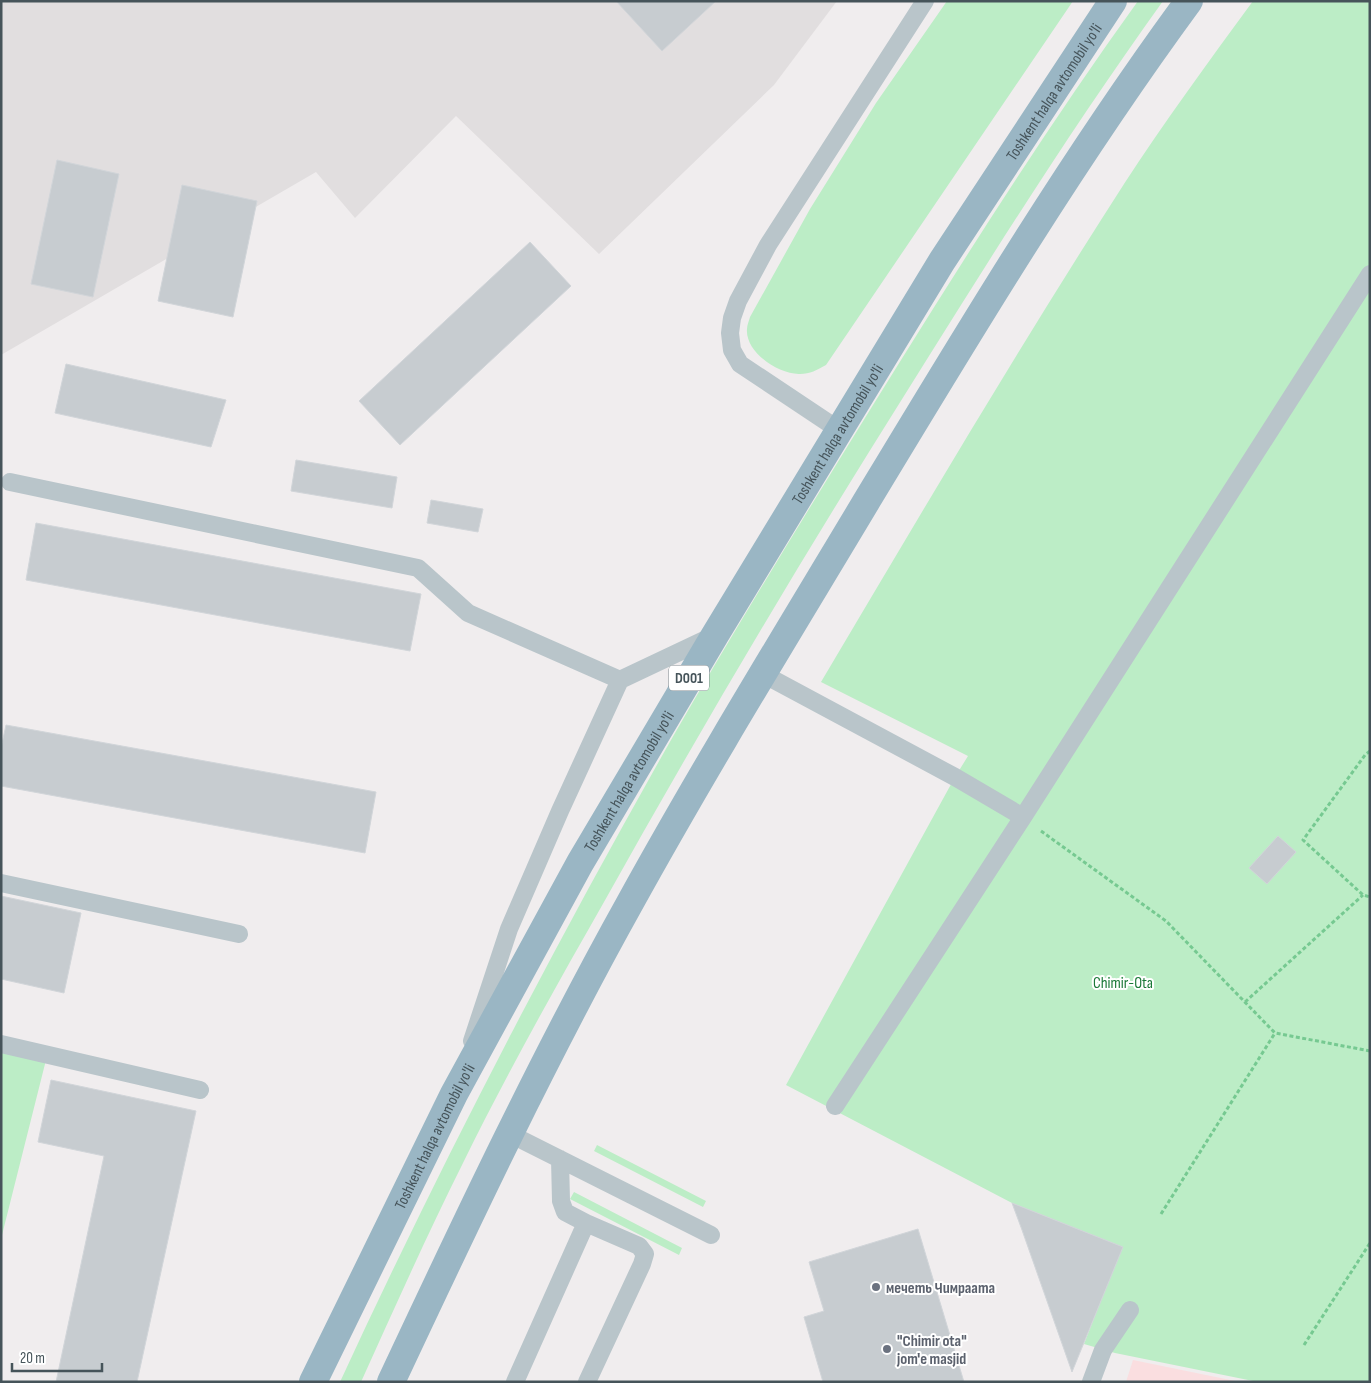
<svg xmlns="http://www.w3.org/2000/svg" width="1371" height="1383" font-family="'Sofia Sans Condensed',sans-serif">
	<rect width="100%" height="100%" fill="#f0edee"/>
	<path fill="#e1dedf" d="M1,1H837L774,85L599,254L456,116L355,218L316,172L1,355Z"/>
	<path fill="#fadee0" d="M1133,1360L1240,1382H1126Z"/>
	<path fill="#bcedc6" d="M947,1H1073L826,365C817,370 810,374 800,374C779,375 745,352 747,329C747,325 749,321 750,317L810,209L876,103Z
		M1138,1H1163C1058,147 964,300 869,452C777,600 689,750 604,902C555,988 506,1075 463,1163C427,1235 394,1309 361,1382H340C441,1163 552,950 671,740C724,648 780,556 836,465C933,308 1030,151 1138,1Z
		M1253,1H1370V1382H1258L1115,1353L1084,1344L1122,1247L1012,1203L786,1085L955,777L968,756L821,682C920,515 1019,347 1124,184C1165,121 1209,61 1253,1Z
		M1,1044L47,1056L1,1239Z
		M597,1145L706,1201L703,1207L594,1151Z
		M574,1192L682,1248L679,1255L570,1199Z"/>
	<path fill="#c7ccd0" stroke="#d1d5d9" d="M616,1H716L662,51Z
		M57,160L119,174L93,297L31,284Z
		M182,185L257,201L233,317L158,301Z
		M530,242L571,286L400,445L359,401Z
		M66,364L226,400L211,447L55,413Z
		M296,460L397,477L392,508L291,491Z
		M431,500L483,509L478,532L427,523Z
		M36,523L421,594L410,651L26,580Z
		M6,725L376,792L365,853L1,786V748Z
		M1278,836L1296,852L1267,884L1249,868Z
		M1,896L81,913L64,993L1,979Z
		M51,1080L196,1111L137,1382H56L104,1156L38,1142Z
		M1012,1203L1123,1247L1072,1372L1022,1230Z
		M918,1229L964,1382H823L804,1317L824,1311L809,1262Z"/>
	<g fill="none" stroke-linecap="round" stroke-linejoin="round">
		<path stroke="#76c991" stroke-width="3" stroke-dasharray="4 2.5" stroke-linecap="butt" d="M1370,751L1365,755L1303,840L1363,895L1370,897
			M1041,831L1166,921L1275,1033L1370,1051
			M1245,1002L1363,895
			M1161,1214L1275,1033
			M1304,1345L1370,1243"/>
		<path stroke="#b9c5ca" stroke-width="18" d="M839,430L740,364L732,350L730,333L732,318L738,301L768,245L925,1
			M10,482L418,568L468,613L620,680
			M763,674L955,777L1023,817
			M1,883L239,934
			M472,1041L509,929L560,811L620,680L713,636
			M1,1044L200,1090
			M835,1106L1023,817L1370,274
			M510,1134L711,1235
			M586,1223L639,1246L645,1254L642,1264L587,1382
			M515,1382L586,1223L565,1212L561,1201L560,1159
			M1091,1382L1103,1350L1130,1310"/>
		<g stroke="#9ab6c4" stroke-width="28">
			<path id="s1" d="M313,1382L454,1094L580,863L715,635L942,261L1113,1"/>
			<path d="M391,1382C467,1220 544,1057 631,901C705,767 785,637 863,507C967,335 1070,163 1189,1"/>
		</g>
	</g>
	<g fill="#6b7280" stroke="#fff" stroke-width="2">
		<circle cx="876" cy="1287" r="5"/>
		<circle cx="887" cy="1349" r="5"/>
	</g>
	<g text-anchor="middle" stroke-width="4" stroke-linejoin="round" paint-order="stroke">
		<rect fill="#fff" stroke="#7e878c" stroke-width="1" x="669" y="665.5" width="40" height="25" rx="4"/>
		<g font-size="15" font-weight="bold" fill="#46545a">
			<text x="689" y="683">D001</text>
		</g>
		<g font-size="16" fill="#46545a" stroke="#fff">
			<text dy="6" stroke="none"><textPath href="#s1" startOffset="1489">Toshkent halqa avtomobil yo'li</textPath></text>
			<text dy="6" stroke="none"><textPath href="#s1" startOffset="1084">Toshkent halqa avtomobil yo'li</textPath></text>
			<text dy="6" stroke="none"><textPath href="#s1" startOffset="679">Toshkent halqa avtomobil yo'li</textPath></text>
			<text dy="6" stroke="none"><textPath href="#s1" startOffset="274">Toshkent halqa avtomobil yo'li</textPath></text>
		</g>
		<g font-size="16" fill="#1a7837" stroke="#fff">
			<text x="1123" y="988">Chimir-Ota</text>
		</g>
		<g font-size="16" font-weight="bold" fill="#5b616d" stroke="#fff" text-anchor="start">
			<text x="886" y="1293">мечеть Чимраата</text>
			<text x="897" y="1346">"Chimir ota"<tspan x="897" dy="18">jom'e masjid</tspan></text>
		</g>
	</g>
	<rect width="1371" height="1383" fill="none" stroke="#46545a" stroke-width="5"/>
	<path d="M12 1363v8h90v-8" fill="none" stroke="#46545a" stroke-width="2.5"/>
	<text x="20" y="1363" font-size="15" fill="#46545a" stroke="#ffffff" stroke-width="4" paint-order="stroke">20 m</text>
</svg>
